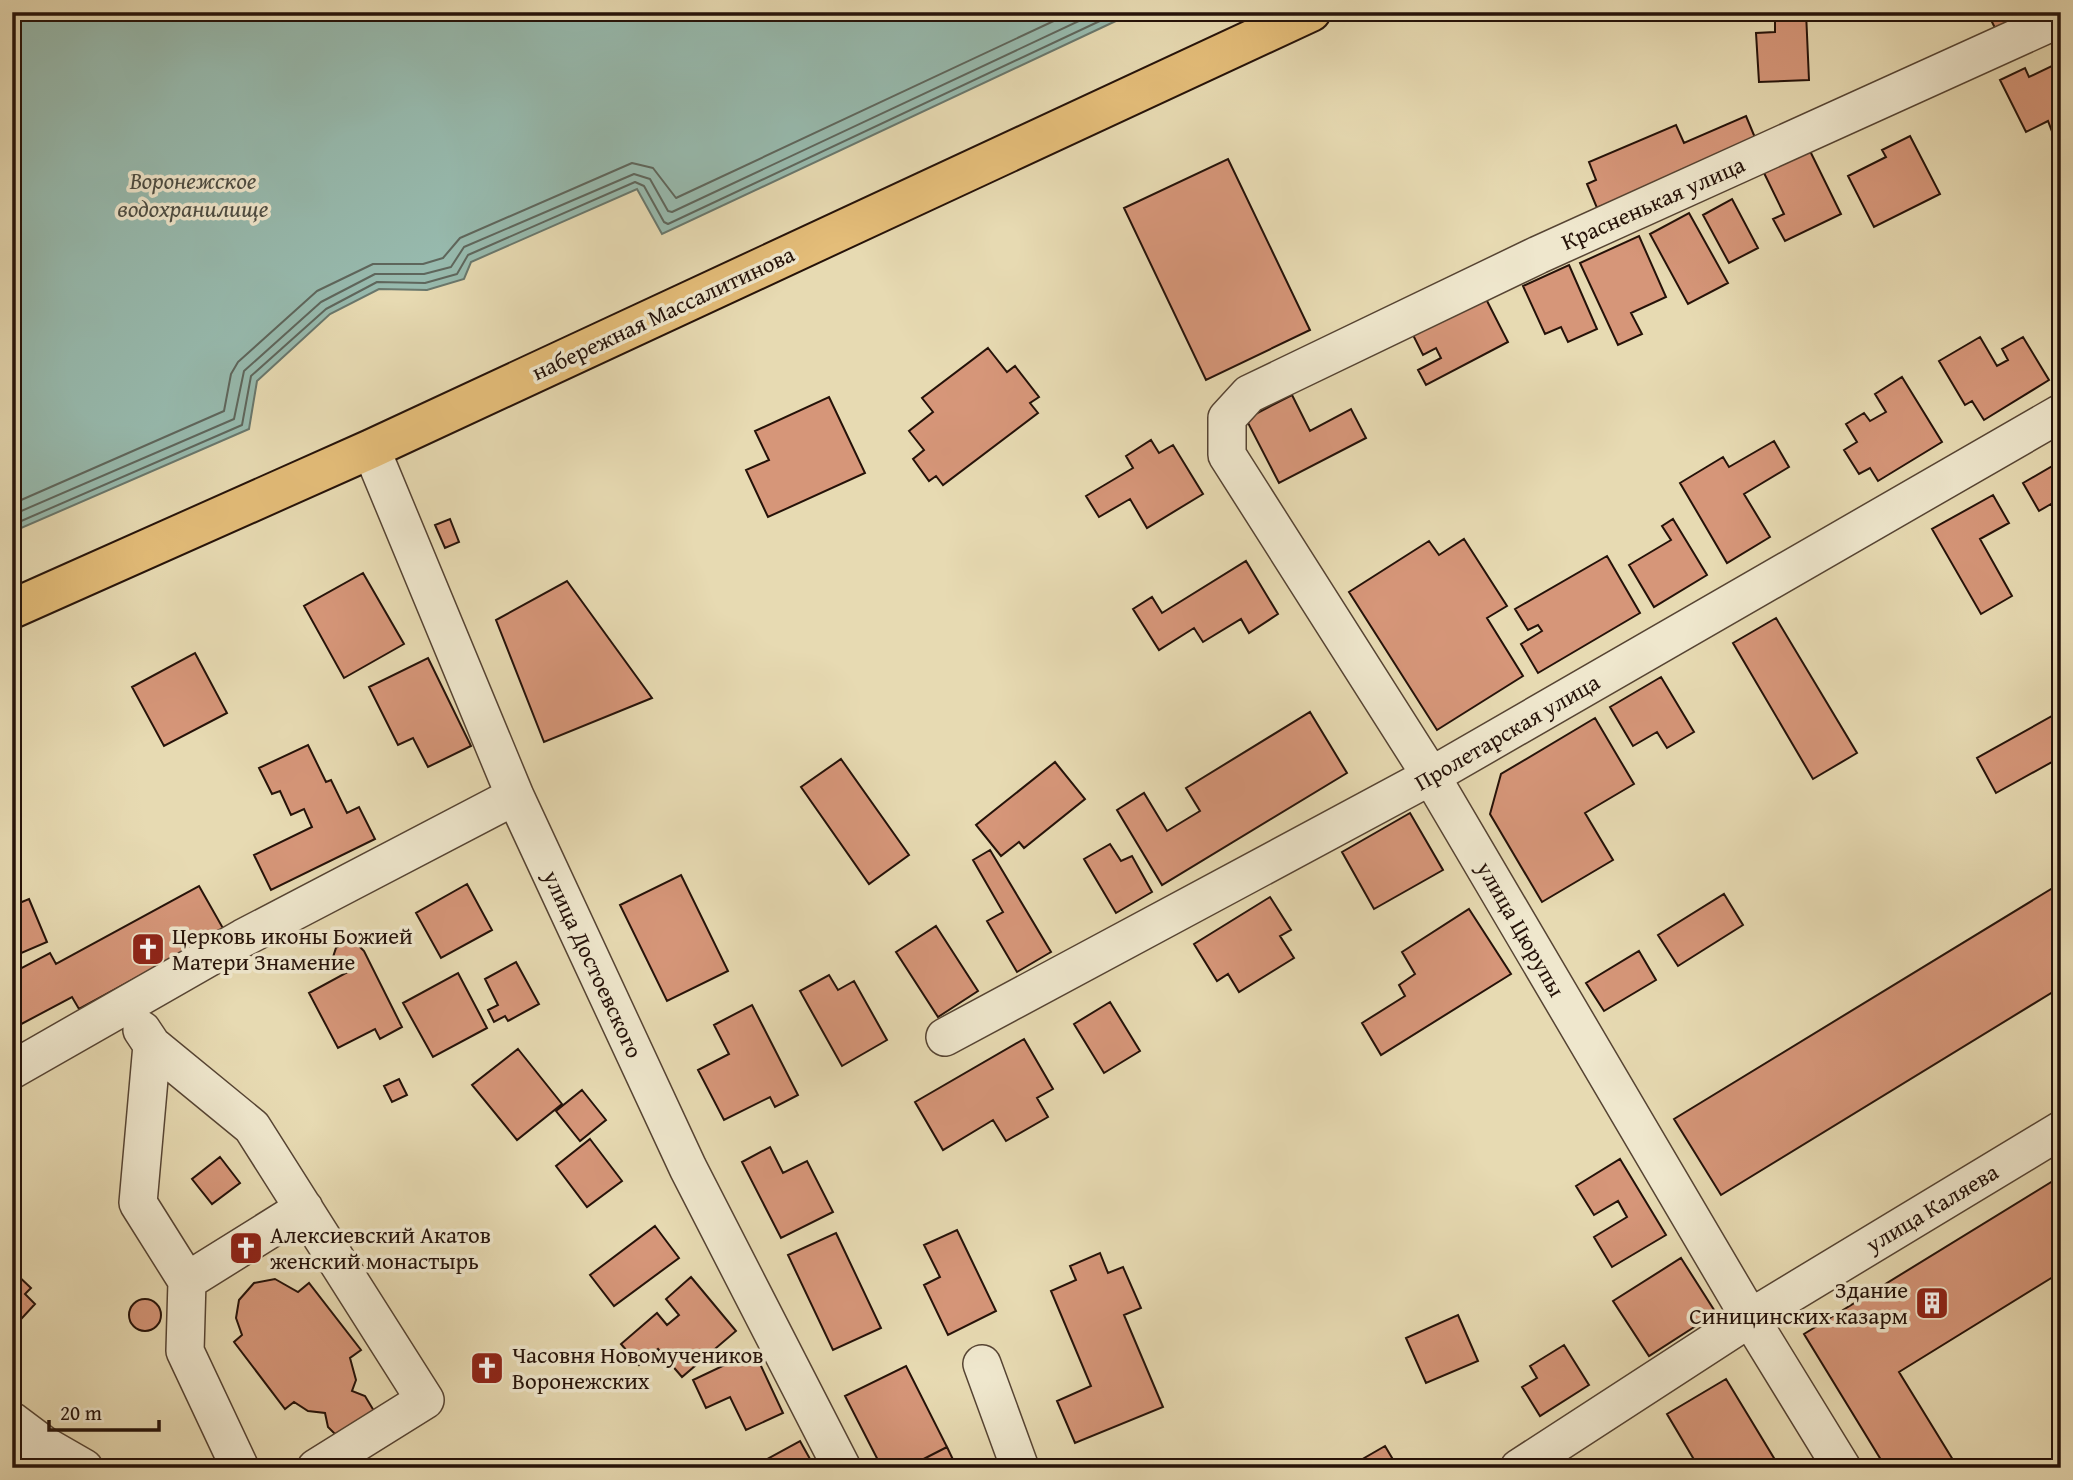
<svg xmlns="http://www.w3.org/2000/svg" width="2073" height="1480" font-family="'Gentium Book Plus',serif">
	<rect width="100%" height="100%" fill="#e7dab2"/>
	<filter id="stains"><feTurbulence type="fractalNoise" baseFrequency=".00286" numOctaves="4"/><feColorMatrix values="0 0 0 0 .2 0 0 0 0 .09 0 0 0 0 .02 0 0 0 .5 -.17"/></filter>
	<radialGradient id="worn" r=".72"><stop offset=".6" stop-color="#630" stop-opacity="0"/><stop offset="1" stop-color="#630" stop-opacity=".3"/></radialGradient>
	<path fill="#97baae" stroke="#69776c" stroke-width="2" d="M12,12H1135L662,234L637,189L471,262L464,279L427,290L379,289L330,314L257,381L249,429L12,532Z"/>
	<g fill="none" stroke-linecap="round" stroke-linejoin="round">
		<path stroke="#5e665c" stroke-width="2" d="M12,504L224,411L231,374L238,362L317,291L373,264H423L443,258L460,238L632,163L653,168L676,198L1073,12
			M12,515L234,419L244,371L321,302L375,274H424L451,267L464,247L634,174L650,179L668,211L672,212L1098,12
			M12,525L242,425L251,376L326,309L377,282L425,283L457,274L468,255L635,182L644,186L664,222L668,224L1119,12"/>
	</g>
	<path fill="#d69679" stroke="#251209" stroke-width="2" d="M1788,12H1806L1809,80L1759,82L1756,33L1775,32V17L1788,16Z
		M1987,12H2040L1998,34Z
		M2058,63L2061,70V130L2053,134L2048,121L2026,132L2000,80L2025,68L2029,77Z
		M1746,116L1756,140L1597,208L1587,184L1596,180L1589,162L1676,125L1684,143Z
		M1910,136L1940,194L1874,227L1848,176L1886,157L1882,150Z
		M1810,151L1841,214L1785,241L1773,219L1784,214L1764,173Z
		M1228,159L1310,330L1206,380L1124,208Z
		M1732,199L1758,248L1729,263L1703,215Z
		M1689,213L1728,283L1688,304L1650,234Z
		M1639,236L1666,297L1631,313L1642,334L1618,345L1580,263Z
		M1569,265L1597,329L1568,342L1561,327L1545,334L1523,286Z
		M1485,297L1508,342L1426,385L1418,370L1441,358L1436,348L1423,355L1413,335Z
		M1980,337L1997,366L2008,360L2002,349L2023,337L2049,380L1984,420L1972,401L1965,405L1939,361Z
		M988,348L1007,372L1015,366L1039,397L1030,403L1038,413L943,485L936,476L929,481L913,459L924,450L909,431L933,412L922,398Z
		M1902,377L1942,442L1878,481L1870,468L1859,474L1844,450L1857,442L1846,424L1864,413L1870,421L1886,412L1875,394Z
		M1292,395L1310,431L1351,409L1366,438L1279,483L1246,419Z
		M829,397L865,473L768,517L746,470L769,460L755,431Z
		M1151,440L1159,453L1173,445L1203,494L1147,528L1130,499L1099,517L1086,496L1133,468L1126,456Z
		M1774,441L1789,467L1744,494L1770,537L1727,563L1680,483L1723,457L1729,467Z
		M2061,461V519L2051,504L2039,511L2023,483Z
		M1993,495L2009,523L1980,539L2012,596L1981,614L1932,529Z
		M450,519L459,542L445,548L435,525Z
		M1673,519L1707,575L1654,607L1629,565L1671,540L1662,526Z
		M1464,539L1507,606L1487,618L1523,676L1437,730L1349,592L1429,541L1439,555Z
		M1607,556L1640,613L1538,673L1521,644L1542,631L1538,625L1528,630L1515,609Z
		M1246,561L1278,614L1249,633L1241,619L1203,642L1194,628L1159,650L1133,609L1152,597L1162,613Z
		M363,573L404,644L344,678L304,606Z
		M567,581L652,698L544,742L496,620Z
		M1776,618L1857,753L1813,779L1733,643Z
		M195,653L227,713L164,746L132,687Z
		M428,658L471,746L428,767L413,738L398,745L369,687Z
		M1661,677L1694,732L1667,748L1657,732L1633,746L1610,707Z
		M2061,711V757L1996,793L1977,758Z
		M1310,712L1347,773L1162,885L1117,810L1144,793L1167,831L1200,811L1186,788Z
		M1595,718L1634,784L1585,813L1613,860L1542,902L1490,814L1501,774Z
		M308,745L326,782L331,780L347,813L359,807L375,839L271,890L254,855L312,827L304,809L291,815L280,791L272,794L259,768Z
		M841,759L909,855L869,884L801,787Z
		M1055,762L1085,799L1024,848L1019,842L1001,856L976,825Z
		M1410,813L1443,870L1374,909L1342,852Z
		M1110,844L1121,861L1132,856L1152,892L1116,913L1084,859Z
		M990,850L1051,952L1017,972L987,921L1003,912L973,860Z
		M681,875L728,971L667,1001L620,905Z
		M2061,883V987L1721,1195L1674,1119Z
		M467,884L492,930L441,958L416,913Z
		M199,886L224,930L79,1009L72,997L12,1029V973L50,953L56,964Z
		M1724,894L1743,925L1678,966L1658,935Z
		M1270,897L1291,930L1280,936L1294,958L1239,992L1228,974L1217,981L1194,944Z
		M29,899L47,942L12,957V906Z
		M1469,909L1511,974L1381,1055L1362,1023L1405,996L1399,985L1415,974L1402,952Z
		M936,926L978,991L938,1017L896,952Z
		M347,941L356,943L364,951L402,1027L380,1039L375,1029L338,1048L309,993L346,973L335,966L333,957L336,948Z
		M1639,951L1656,980L1604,1011L1586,983Z
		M516,962L539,1004L508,1021L505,1016L494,1022L488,1010L498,1005L485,979Z
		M458,973L487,1028L433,1057L403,1003Z
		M829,975L838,990L854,981L887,1040L842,1066L800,991Z
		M1110,1002L1140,1051L1104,1073L1074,1024Z
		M752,1005L798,1095L775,1107L770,1097L724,1120L698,1070L729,1054L714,1025Z
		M1024,1039L1053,1089L1037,1098L1048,1117L1006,1141L993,1120L943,1150L915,1102Z
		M518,1049L562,1104L517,1140L472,1085Z
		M399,1079L407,1095L392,1102L384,1086Z
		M582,1090L606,1120L580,1141L556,1111Z
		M590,1139L622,1181L587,1207L556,1166Z
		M770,1147L783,1173L807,1161L833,1212L781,1238L742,1162Z
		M220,1157L240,1183L212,1204L192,1179Z
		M1620,1159L1666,1235L1612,1267L1594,1237L1627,1217L1618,1201L1594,1215L1576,1186Z
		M2061,1176V1272L1899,1372L1958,1468H1886L1804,1334Z
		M655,1226L679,1258L614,1306L590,1275Z
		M957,1230L996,1311L948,1335L924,1285L940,1277L924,1245Z
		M836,1233L881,1328L833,1350L788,1255Z
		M1100,1253L1108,1273L1123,1267L1141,1308L1124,1315L1163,1407L1075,1443L1057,1401L1091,1386L1051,1291L1076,1280L1070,1266Z
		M1681,1258L1716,1313L1649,1356L1613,1301Z
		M12,1270L31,1288L25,1294L35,1304L12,1329Z
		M691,1277L736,1331L682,1377L658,1349L639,1365L621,1344L657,1313L667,1325L679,1315L666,1299Z
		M275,1279L298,1292L309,1283L361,1350L350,1358L356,1380L352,1391L365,1396L374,1411L338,1437L328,1427L325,1413L308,1411L294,1402L285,1409L234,1342L242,1335L236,1318L239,1300L254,1283Z
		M129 1315a16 16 0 1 1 32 0a16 16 0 1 1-32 0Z
		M1458,1315L1478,1361L1426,1383L1406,1338Z
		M1564,1345L1589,1385L1540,1416L1522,1387L1537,1378L1530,1366Z
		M754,1351L783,1413L746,1430L730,1397L706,1408L693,1380Z
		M495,1354L502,1373L480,1381L472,1362Z
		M906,1366L947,1447L906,1468H882L845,1396Z
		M1726,1379L1780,1468H1699L1667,1414Z
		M800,1441L815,1468H762L760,1463Z
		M1385,1446L1398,1468H1347Z
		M947,1447L957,1468H906Z"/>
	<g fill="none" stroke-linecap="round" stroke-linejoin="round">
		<g stroke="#564433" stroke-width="40">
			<path id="minor" d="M371,449L515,796L688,1168L842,1468
				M142,1030L152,1045L138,1203L187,1281L185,1351L240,1468
				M945,1037L1431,776L2061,413
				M152,1045L252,1127L425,1400L316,1468
				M12,1070L243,938L515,796
				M187,1281L304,1208
				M982,1364L1020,1468
				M12,1421L44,1445L84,1468
				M12,1463L44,1445
				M1519,1468L1750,1318L2061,1130
				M1842,1468L1750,1318L1431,776L1227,455V418L1249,394L1538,255L2061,18"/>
		</g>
		<g stroke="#251209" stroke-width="42">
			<path id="major" d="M12,609L371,449L1311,12"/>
		</g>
		<use href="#minor" stroke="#efe7cd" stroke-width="37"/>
		<use href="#major" stroke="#e4bd79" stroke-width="38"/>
	</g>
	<defs>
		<g id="church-square" transform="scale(1.75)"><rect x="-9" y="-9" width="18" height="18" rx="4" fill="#8f2418" stroke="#efe7cd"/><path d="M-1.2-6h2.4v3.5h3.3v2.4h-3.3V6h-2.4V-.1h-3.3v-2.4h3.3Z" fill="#fff"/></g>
		<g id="building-square" transform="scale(1.75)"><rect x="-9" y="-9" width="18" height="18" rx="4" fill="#8f2418" stroke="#efe7cd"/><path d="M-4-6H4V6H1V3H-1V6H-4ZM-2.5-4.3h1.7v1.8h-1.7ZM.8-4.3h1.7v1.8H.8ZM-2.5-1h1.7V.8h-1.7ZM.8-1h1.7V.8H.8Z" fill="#fff"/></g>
	</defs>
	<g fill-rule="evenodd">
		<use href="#church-square" x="148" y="949"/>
		<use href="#church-square" x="246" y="1248"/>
		<use href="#building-square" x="1932" y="1303"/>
		<use href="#church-square" x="487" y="1368"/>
	</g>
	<g text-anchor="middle" stroke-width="7" stroke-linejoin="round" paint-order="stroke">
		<g font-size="23" fill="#251209" stroke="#efe7cd">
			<text transform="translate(1653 203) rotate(-24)" y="8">Красненькая улица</text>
			<text transform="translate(663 313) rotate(-25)" y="8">набережная Массалитинова</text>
			<text transform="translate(1507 732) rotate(-30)" y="8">Пролетарская улица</text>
			<text transform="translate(1521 929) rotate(60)" y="8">улица Цюрупы</text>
			<text transform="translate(593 964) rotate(65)" y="8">улица Достоевского</text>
			<text transform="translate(1932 1208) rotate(-31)" y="8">улица Каляева</text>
		</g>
		<g font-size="23" fill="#251209" stroke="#efe7cd" text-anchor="start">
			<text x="172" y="944">Церковь иконы Божией<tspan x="172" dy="26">Матери Знамение</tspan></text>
			<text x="270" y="1243">Алексиевский Акатов<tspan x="270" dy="26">женский монастырь</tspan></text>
			<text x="1908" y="1298" text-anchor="end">Здание<tspan x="1908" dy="26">Синицинских казарм</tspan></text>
			<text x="512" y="1363">Часовня Новомучеников<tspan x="512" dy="26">Воронежских</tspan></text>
		</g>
		<g font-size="24" font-style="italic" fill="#4d4d43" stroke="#efe7cd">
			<text x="193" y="189">Воронежское<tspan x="193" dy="28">водохранилище</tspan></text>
		</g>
	</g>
	<rect width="2073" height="1480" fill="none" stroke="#e7dab2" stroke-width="42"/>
	<rect x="14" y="14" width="2045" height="1452" fill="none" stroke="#251209" stroke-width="3.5"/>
	<rect x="21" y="21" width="2031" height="1438" fill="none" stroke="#251209" stroke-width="2"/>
	<path d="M49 1420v10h110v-10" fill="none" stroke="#251209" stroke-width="3.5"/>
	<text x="60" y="1420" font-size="21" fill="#251209" stroke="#efe7cd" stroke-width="5" paint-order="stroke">20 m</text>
	<rect width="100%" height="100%" filter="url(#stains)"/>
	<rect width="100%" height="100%" fill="url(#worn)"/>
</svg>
